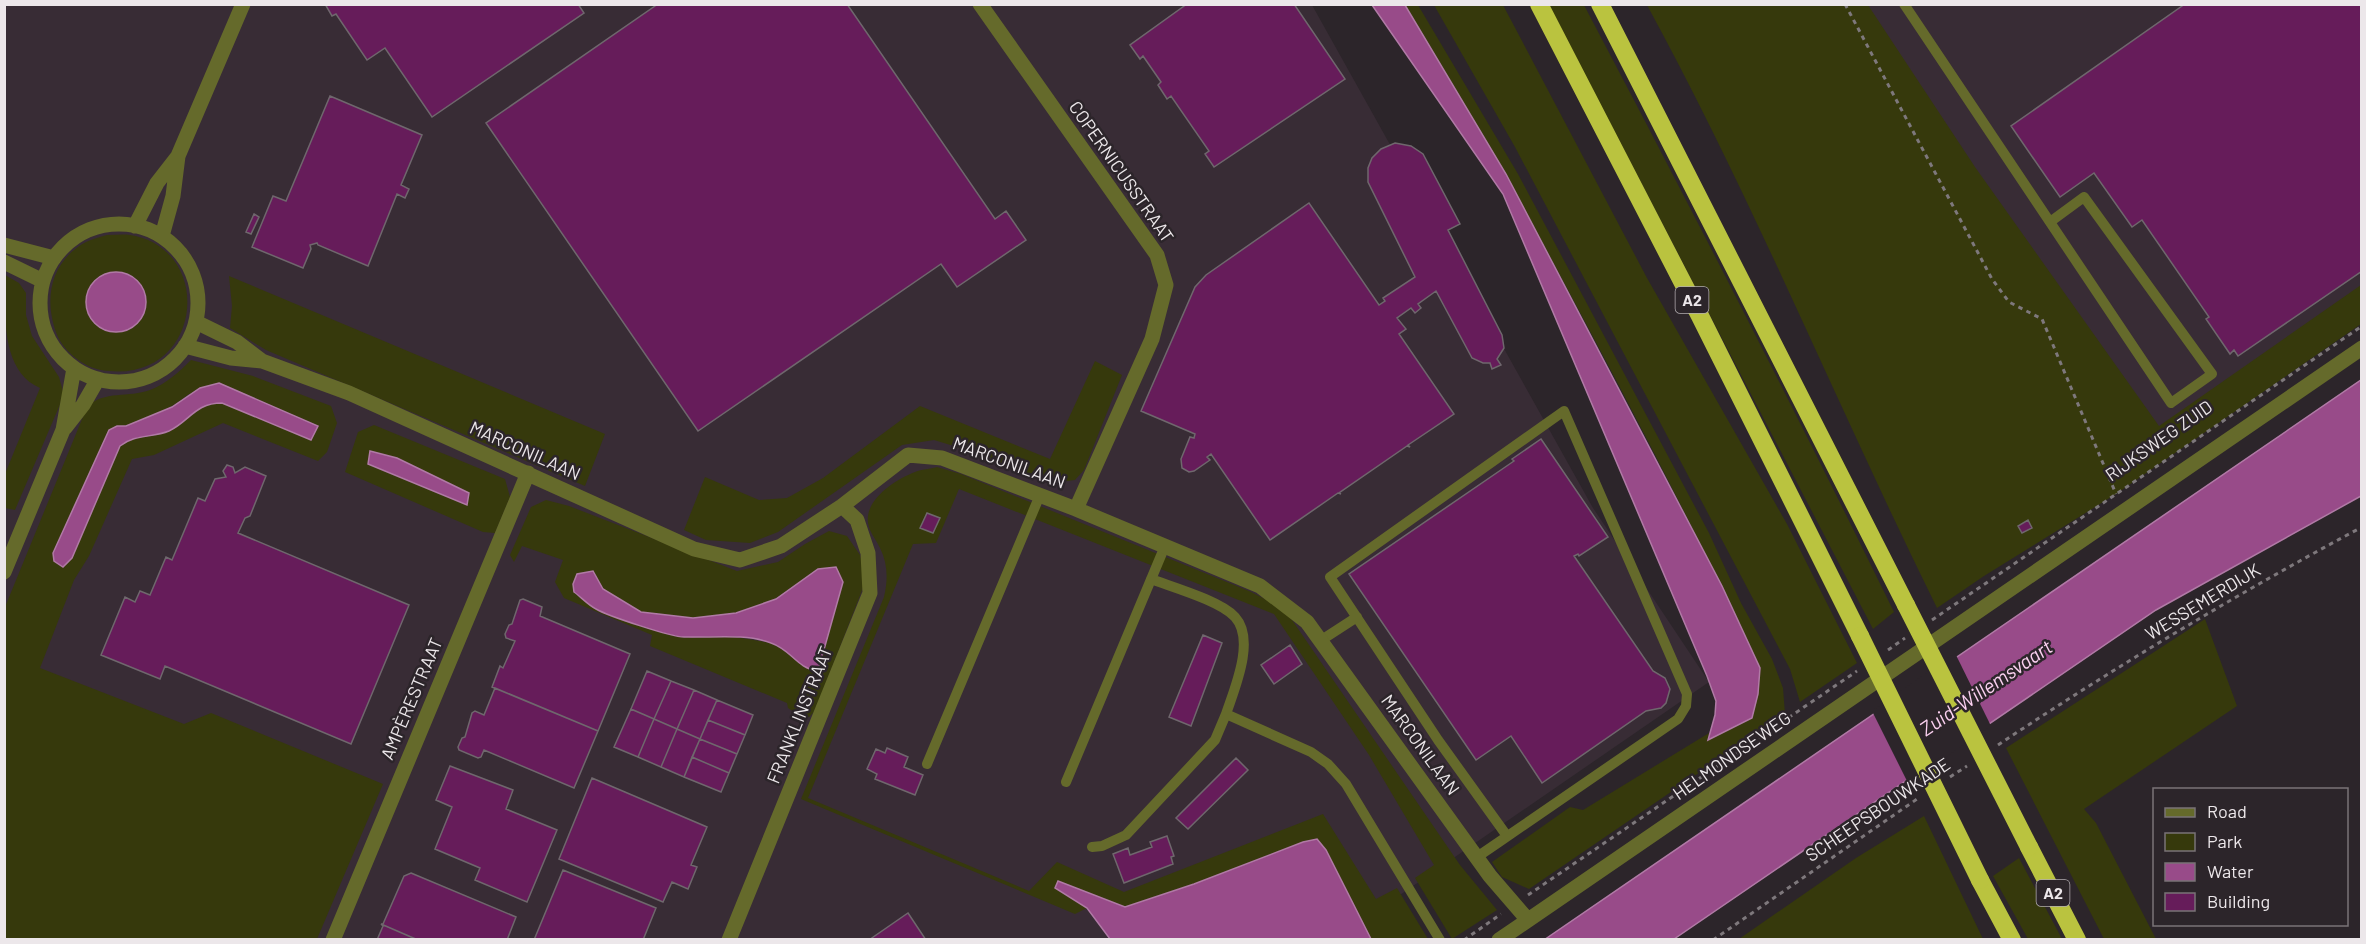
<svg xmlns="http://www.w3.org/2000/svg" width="2366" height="944" font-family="Barlow,sans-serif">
	<rect width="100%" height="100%" fill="#2c252a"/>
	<path fill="#382c35" d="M5,5H1312L1593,508L1709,682L1336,939L5,940Z
		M1861,5H2361V294L2158,435Z"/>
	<path fill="#36390c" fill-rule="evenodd" d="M1405,5H1418L1518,174L1709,533L1741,603L1772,659L1783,688L1785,714L1529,889L1502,877L1492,862L1570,807L1583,810L1709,733L1708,739L1760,668C1715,571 1666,475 1616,380C1549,253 1480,127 1405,5Z
		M1434,5H1503L1647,278L1787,524L1857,663L1800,702L1790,669L1515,147Z
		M1549,5H1584C1690,206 1794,408 1894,612L1873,629Z
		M1647,5H1868L1975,167L2159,426L2361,285V324L2116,494L1984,576L1937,608C1838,408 1754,201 1647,5Z
		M107,235C115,235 123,234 130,235C218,249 202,387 101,370C84,367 65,352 58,337C43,302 49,262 86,242C92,239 100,237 107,235Z
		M5,275L19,283L26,293V315L32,336L59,377L64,395L15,510L5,508V474L40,388C0,371 5,312 5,275Z
		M229,276L605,434L585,486L266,350L230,328L232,306Z
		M191,360L253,376L331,406L337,423L327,452L318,461L223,423L154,455L132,459L89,556L74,580L40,668L184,724L211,713L383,784L317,939L5,940V607L87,407C104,390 129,398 150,390C166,384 179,372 191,360ZM189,394L318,426L222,403C195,403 190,421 169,431C152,438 136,434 120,446L53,553L109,430C116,426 121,427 128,425C150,420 171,408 189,394Z
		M1095,361L1122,375L1084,470L1075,480L1059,482L1043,481L980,454L934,440L902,445L778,532L750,543L706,540L684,530L705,477L759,500L787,498L823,478L920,406L1050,459Z
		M374,425L505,479L510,497L495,533L483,532L345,472L358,432Z
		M937,467L961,474L1249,591L1275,604L1290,617L1460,865L1497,910L1452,939L1415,878L1434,865L1369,755L1274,614L959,489L936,543L913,544L808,798L1029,891L1057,862L1124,892L1323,814L1376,899L1397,888L1428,939H1371L1326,850L1317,839L1303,842L1194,884L1125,907L1058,881L1056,888L1087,908L1075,914L801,799L884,597C888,580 888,564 880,548C877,541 871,534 869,527C861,502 894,480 915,472C922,469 930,469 937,467Z
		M546,500L569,506L737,571L778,562L805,544L829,531L847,536L860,555L866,580L815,711L809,717H802L788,708L787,703L650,646L652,635L564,598L555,582L563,560L522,546L514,562L510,555L531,507ZM818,569L787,652L771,643L620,618L596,609L574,592L593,571L603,589L641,612L693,618L736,613L775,599Z
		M2205,619L2237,706L2084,809L2096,823L2156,939H2104L2006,748Z
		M1924,816L1983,939H1739L1856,858Z
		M2019,858L2062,939H2028L1993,876Z"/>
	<path fill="#984b89" stroke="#b17aa6" stroke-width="1.5" d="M1372,5H1405L1506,174L1722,586L1760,668L1758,694L1752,718L1708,740L1715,715L1716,701L1707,676L1503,194Z
		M86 302a30 30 0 1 1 60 0a30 30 0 1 1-60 0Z
		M2361,380V496L2156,610L1674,939L1544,940Z
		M219,383L318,426L311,440L222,403C195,403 190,421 169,431C152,438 135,434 120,446L72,558L63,567L54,561L53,553L109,430L117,426H126L172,407L200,388Z
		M370,451L397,458L469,493L467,505L368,464Z
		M836,567L843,582L818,671C796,668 792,650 771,643C745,633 711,638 684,637C671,637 608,616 596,609C588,605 581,597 574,592L573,584L577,574L593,571L603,589L641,612L693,618L736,613L776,599L818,569Z
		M1317,839L1326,850L1371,939H1110L1087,908L1055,888L1058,881L1125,907L1194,884L1303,842Z"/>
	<path fill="#2c252a" d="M1955,653L1991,726L1908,783L1872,711Z"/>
	<path fill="#661c5a" stroke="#6f676d" stroke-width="1.5" d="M325,4H578L584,13L432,117L385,48L367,60L336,14L332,16Z
		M658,4H847L995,219L1006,211L1026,240L957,287L941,264L698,431L486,123Z
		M1187,4H1294L1345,79L1214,167L1205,154L1209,151L1171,96L1167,99L1158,85L1161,82L1143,56L1140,59L1130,45Z
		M2185,4H2362V271L2238,356L2234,350L2230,354L2206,319L2209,317L2142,220L2132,227L2094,173L2060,197L2011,126Z
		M330,96L422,135L401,185L409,189L405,198L397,194L368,266L318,245L317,243L310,245L311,249L303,268L252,247L273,196L286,201Z
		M1395,143L1411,146L1423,154L1460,224L1448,230L1502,335L1504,348L1497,359L1501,365L1492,369L1490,363H1483L1472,358L1436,291L1418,304L1421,308L1415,313L1411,308L1397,318L1406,329L1399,334L1454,414L1408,445L1410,447L1407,446L1339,493L1341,494L1338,493L1270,540L1211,454L1207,457L1210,460L1194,471L1189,472L1182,468L1181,459L1190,437L1194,438L1195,434L1141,411L1195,287L1206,275L1309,203L1379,305L1385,301L1383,298L1415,277L1368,182V168L1372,158L1381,149Z
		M254,214L259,217L251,234L246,232Z
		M1541,439L1608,537L1579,556L1578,554L1574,556L1653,671L1665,678L1670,689L1666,703L1661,708L1646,711L1542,783L1511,736L1476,760L1349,574L1514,461L1512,459Z
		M227,465L233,467L235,473L245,467L266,476L250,516L245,518L238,533L409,605L351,744L165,666L160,679L101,655L125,597L135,602L140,591L150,595L166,557L172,560L198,498L205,501L215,479L226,477L223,471Z
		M927,513L940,518L933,533L920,528Z
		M2028,520L2032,528L2022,533L2018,526Z
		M523,599L542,607L540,616L630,654L598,731L492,687L500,666L503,668L515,641L506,638L505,634L509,625L512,624L520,600Z
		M1203,635L1222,643L1191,726L1169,717Z
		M1290,645L1302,664L1274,684L1261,665Z
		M647,671L671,681L654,719L631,709Z
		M671,681L694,690L677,729L654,719Z
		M495,688L598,731L574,788L484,750L481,757L478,758L459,750L458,747L462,738L465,737L472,713L475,711L484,715Z
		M694,690L717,700L700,739L677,729Z
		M717,700L753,715L745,735L708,720Z
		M631,709L654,719L638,757L614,747Z
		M654,719L677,729L661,767L638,757Z
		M708,720L745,735L737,754L700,739Z
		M677,729L700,739L684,777L661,767Z
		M700,739L737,754L729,773L692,757Z
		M887,748L908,757L904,767L923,775L915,795L875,779L877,774L867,769L876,749L885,753Z
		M692,757L729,773L721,792L684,777Z
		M1236,758L1248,770L1188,829L1176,818Z
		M450,766L513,790L506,809L557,830L527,902L475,880L480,868L435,849L452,807L436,800Z
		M592,778L707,827L691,865L697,867L688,889L672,882L663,902L559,859Z
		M1167,836L1174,856L1171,857L1173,864L1124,883L1113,854L1128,848L1130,855L1152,847L1150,842Z
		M563,870L656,908L643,940H534Z
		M411,873L516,917L507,940H418L381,924H383L404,876Z
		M908,913L926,940H869Z
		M381,924L418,940H377L383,926Z"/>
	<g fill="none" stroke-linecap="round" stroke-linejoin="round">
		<path stroke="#7e787c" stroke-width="3" stroke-dasharray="4.5 4.5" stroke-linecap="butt" d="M1845,4L1992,279L2009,302L2042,319L2116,494
			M1932,620L2362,326
			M1888,650L1905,638
			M1998,745C2115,667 2237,594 2362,527
			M1950,777L1967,766
			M1528,895L1857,671
			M1464,940L1501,914
			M1713,940L1920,797"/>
		<path stroke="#656a2b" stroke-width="10" d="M1904,4L2171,403L2212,374L2084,197L2050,222
			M1151,579C1172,587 1221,601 1235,617C1256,640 1234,690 1226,714
			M1320,641L1357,617
			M927,764L1040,495
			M1066,782L1165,546
			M1092,847L1102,846L1126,835L1215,740L1226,714L1311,752L1328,764L1346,784L1440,940
			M1477,857L1499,842L1678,719L1686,706L1687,694L1564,411L1330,577L1438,740L1507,836"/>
		<path stroke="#656a2b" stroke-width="15" d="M980,4L1157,255L1166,285L1152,339L1076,509
			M40 303a79 79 0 1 1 158 0a79 79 0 1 1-158 0Z
			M135,226L157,183L178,156L243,4
			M162,236L173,196L178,156
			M4,245L54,258
			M4,262L43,281
			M196,322L237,342L262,361
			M185,346L231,358L262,361L349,393L694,549L740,560L781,546L842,506L908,455L942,458L1076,509L1260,586L1307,622L1490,876L1528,920
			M65,428L83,405L98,379
			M4,572L63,430L74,368
			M333,940L528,473
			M729,940L870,593L868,553L857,520L842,506
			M1499,940L2362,348"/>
		<path stroke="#bac33f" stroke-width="18" d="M1539,4L1700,316L1860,636
			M1600,4L1906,605
			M2029,847L2077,940
			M1980,880L2012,940"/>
		<path stroke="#bac33f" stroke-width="18" d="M1906,605L2029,847
			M1860,636L1980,880"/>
	</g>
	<g text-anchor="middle" stroke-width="5" stroke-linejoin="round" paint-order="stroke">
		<g fill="#2c252a" stroke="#b2adb0" stroke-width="1.5">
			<rect x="1675.5" y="287" width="33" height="26" rx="4.5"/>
			<rect x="2036.5" y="880" width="33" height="26" rx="4.5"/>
		</g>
		<g font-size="16" font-weight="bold" fill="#ece7ea">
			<text x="1692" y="306">A2</text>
			<text x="2053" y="899">A2</text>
		</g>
		<g font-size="18" fill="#ece7ea" stroke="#2c252a">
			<text transform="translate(1121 172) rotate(55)" y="6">COPERNICUSSTRAAT</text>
			<text transform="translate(2159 441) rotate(-35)" y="6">RIJKSWEG ZUID</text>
			<text transform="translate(525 451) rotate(24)" y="6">MARCONILAAN</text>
			<text transform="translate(1009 463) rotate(20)" y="6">MARCONILAAN</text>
			<text transform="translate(2203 602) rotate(-31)" y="6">WESSEMERDIJK</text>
			<text transform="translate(412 699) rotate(-67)" y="6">AMPÈRESTRAAT</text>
			<text transform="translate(800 715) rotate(-68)" y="6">FRANKLINSTRAAT</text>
			<text transform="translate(1420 745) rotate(54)" y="6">MARCONILAAN</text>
			<text transform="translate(1732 756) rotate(-35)" y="6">HELMONDSEWEG</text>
			<text transform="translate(1878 810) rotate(-34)" y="6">SCHEEPSBOUWKADE</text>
		</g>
		<g font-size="20" font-style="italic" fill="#fcd1f1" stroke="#2c252a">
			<text transform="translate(1986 688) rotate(-34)" y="7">Zuid-Willemsvaart</text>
		</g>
	</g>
	<rect width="2366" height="944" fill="none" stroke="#ece7ea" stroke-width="12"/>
	<rect x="2153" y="788" width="195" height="138" fill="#2c252a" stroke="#797377" stroke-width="1.5"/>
	<rect x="2165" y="808" width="30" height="9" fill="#656a2b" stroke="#797377" stroke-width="1.5"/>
	<text x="2207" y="818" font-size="18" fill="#ece7ea">Road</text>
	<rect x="2165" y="833" width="30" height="18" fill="#36390c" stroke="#797377" stroke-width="1.5"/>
	<text x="2207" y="848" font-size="18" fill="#ece7ea">Park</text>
	<rect x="2165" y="863" width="30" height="18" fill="#984b89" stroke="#797377" stroke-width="1.5"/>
	<text x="2207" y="878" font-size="18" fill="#ece7ea">Water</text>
	<rect x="2165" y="893" width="30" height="18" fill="#661c5a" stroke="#797377" stroke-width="1.5"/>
	<text x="2207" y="908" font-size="18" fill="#ece7ea">Building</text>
</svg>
